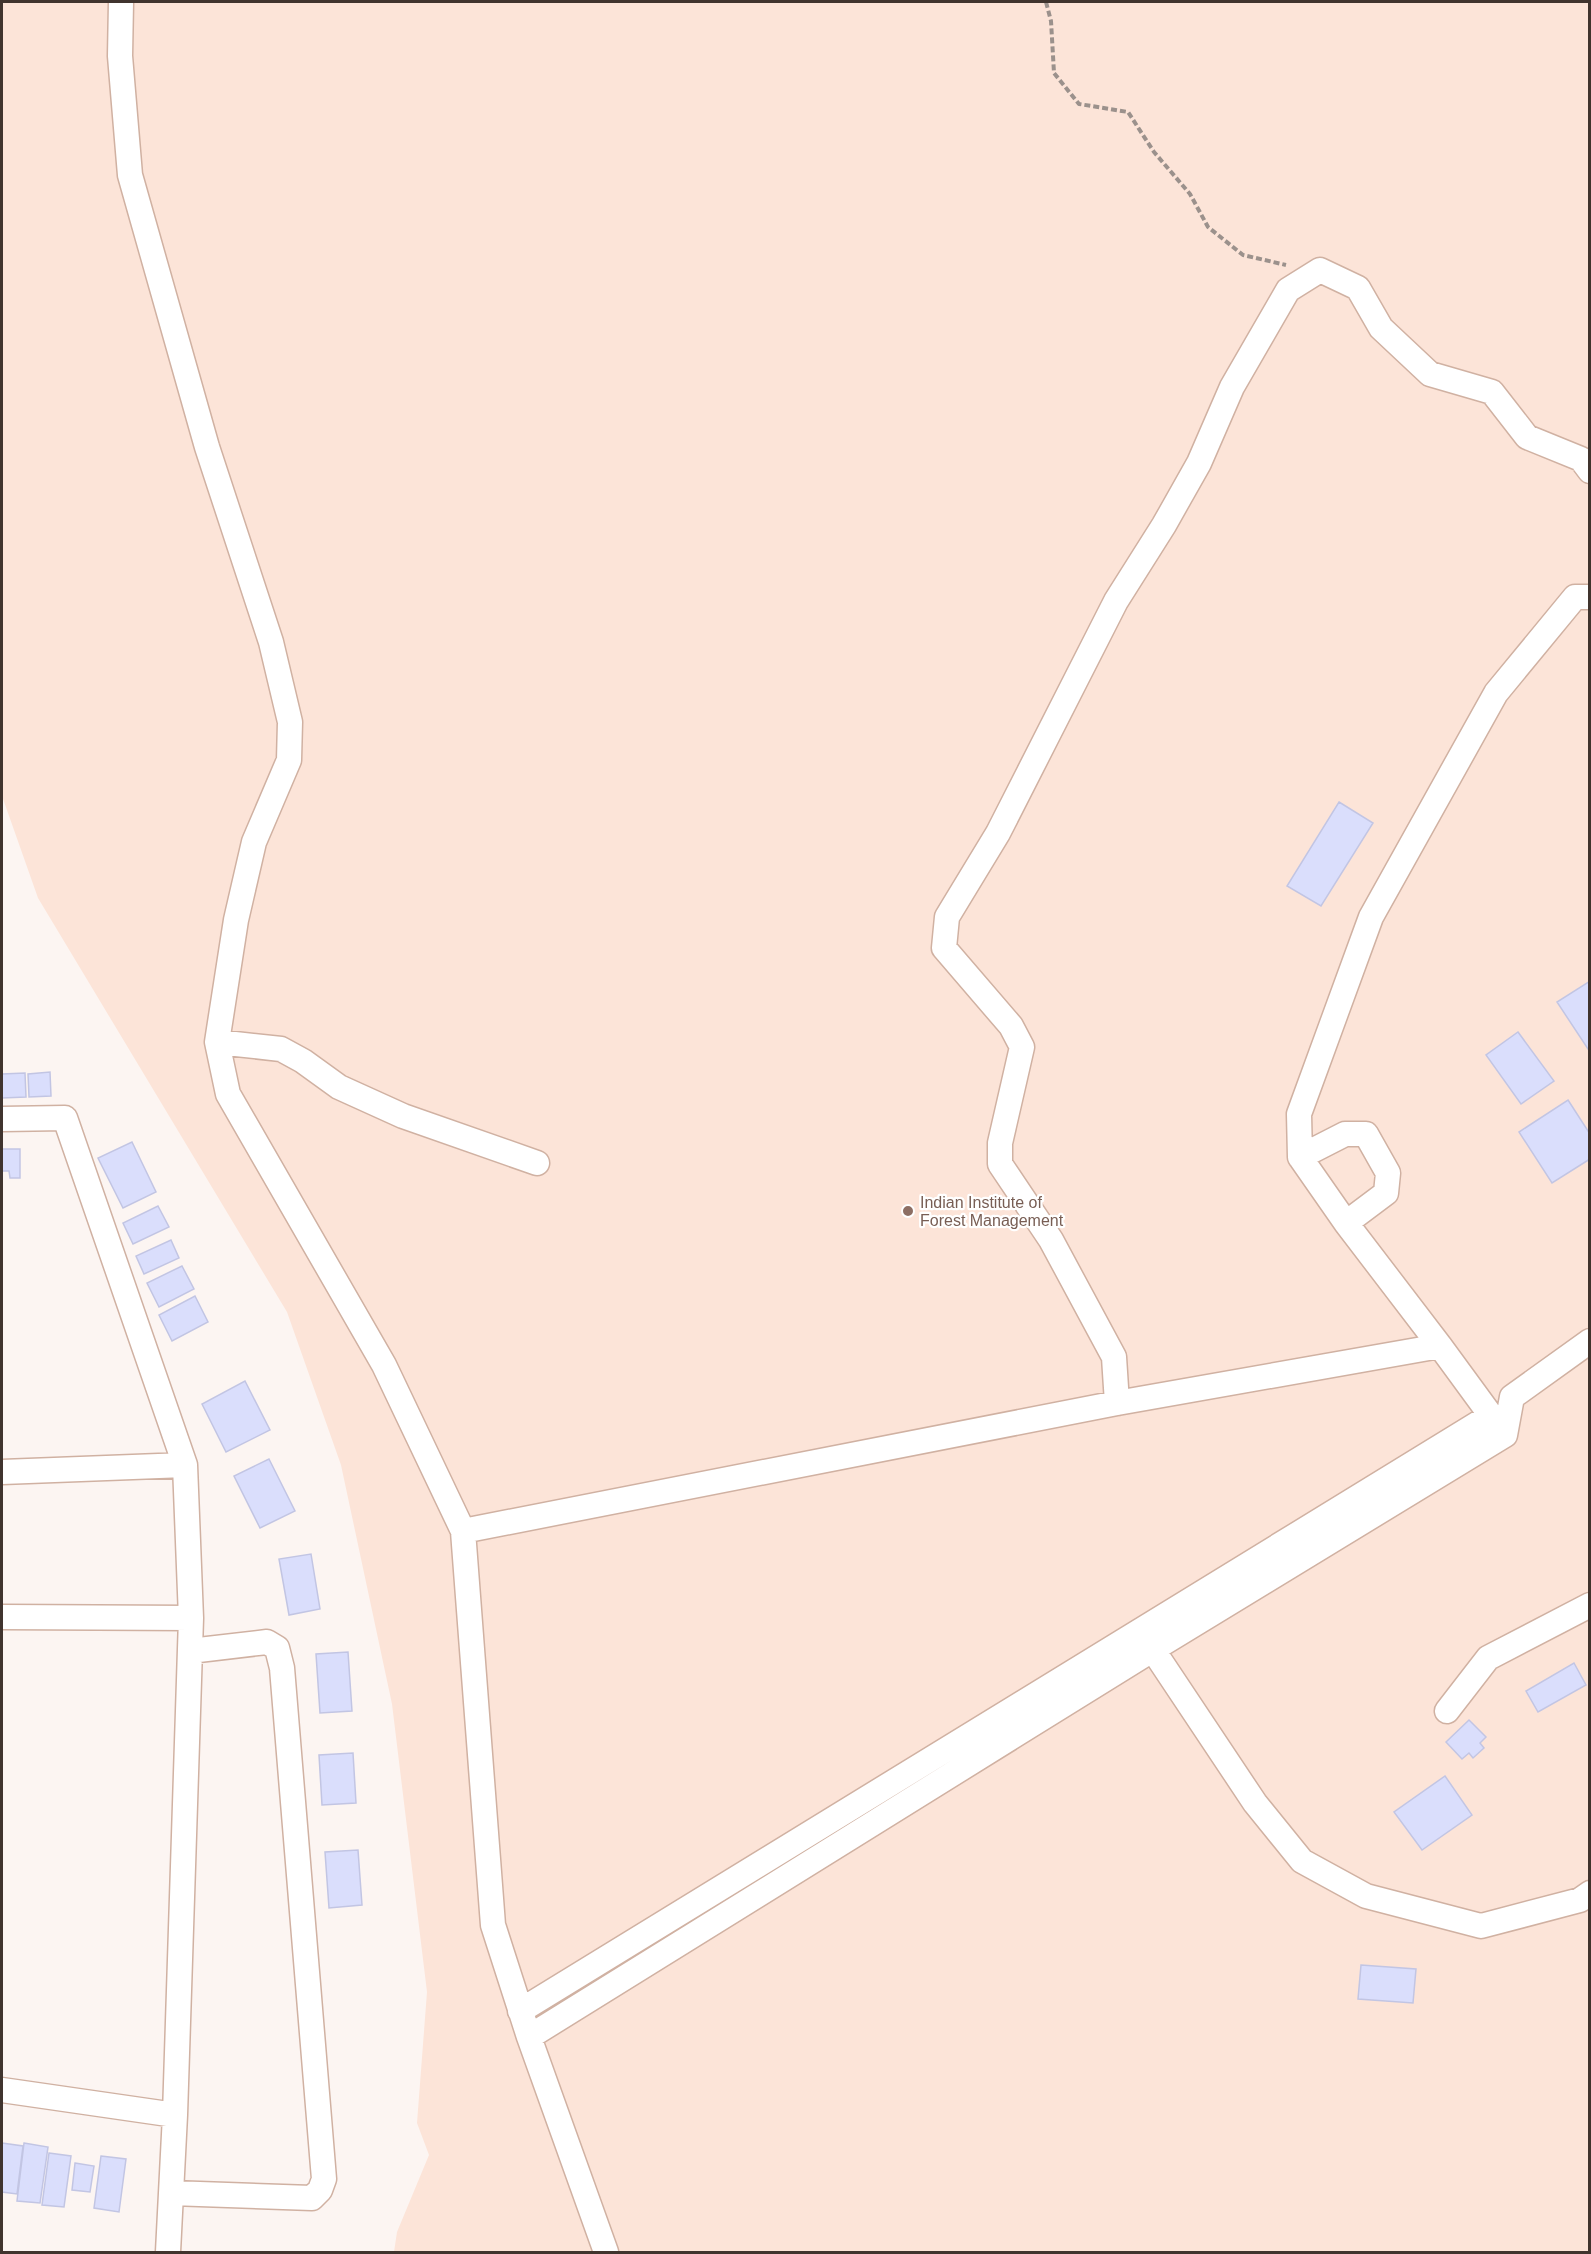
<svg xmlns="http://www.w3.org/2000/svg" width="1591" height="2254" font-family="Helvetica,sans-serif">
	<rect width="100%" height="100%" fill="#fcf5f2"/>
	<path fill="#fce4d8" d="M2,2H1589V2252H394L397,2232L429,2155L417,2123L427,1992L392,1704L341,1465L287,1312L38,898L2,796Z"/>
	<path fill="#dadefc" stroke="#c2c5e3" stroke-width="1.5" d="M1339,802L1373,823L1321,906L1287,886Z
		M1590,981V1052L1557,1002Z
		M1518,1032L1554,1081L1521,1104L1486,1055Z
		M50,1072L51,1096L29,1097L28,1074Z
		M25,1073L26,1097L2,1098V1074Z
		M1568,1100L1590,1134V1159L1552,1183L1519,1132Z
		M132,1142L156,1192L123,1208L98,1158Z
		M2,1149H20V1178H10L9,1171H2Z
		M158,1206L169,1227L133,1244L123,1223Z
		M171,1240L179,1258L144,1274L136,1256Z
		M182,1266L194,1289L159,1307L147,1283Z
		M195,1296L208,1322L172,1341L159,1315Z
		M245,1381L270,1430L226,1452L202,1404Z
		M269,1459L295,1511L260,1528L234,1476Z
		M311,1554L320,1609L289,1615L279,1559Z
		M348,1652L352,1711L320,1713L316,1654Z
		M1574,1663L1586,1685L1538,1712L1526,1691Z
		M1469,1720L1486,1737L1480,1743L1484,1748L1473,1758L1469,1753L1462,1759L1446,1742Z
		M353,1753L356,1803L322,1805L319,1755Z
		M1445,1776L1472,1815L1422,1850L1394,1812Z
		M358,1850L362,1905L329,1908L325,1852Z
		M1361,1965L1416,1969L1413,2003L1358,1999Z
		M2,2143L23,2146L17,2194L2,2192Z
		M24,2143L48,2147L40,2203L17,2201Z
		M49,2153L71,2156L64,2207L42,2205Z
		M101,2156L126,2159L119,2212L94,2208Z
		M75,2163L94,2166L90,2192L72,2190Z"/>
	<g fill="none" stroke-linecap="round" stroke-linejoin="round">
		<g stroke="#d0b1a2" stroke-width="27">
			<path id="minor" d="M121,2L120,56L130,175L207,447L271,642L290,722L289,760L254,842L236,920L217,1042L228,1094L384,1365L463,1531
				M217,1042L281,1049L303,1061L339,1087L403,1116L537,1163
				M2,1119L65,1118L185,1465L191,1618L175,2115L168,2252
				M1300,1157L1345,1134H1366L1388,1173L1386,1193L1346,1223
				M1117,1403L1114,1357L1051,1240L1000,1164V1143L1022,1047L1011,1026L944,948L947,917L998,833L1116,601L1164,525L1199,463L1232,387L1288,290L1320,270L1358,288L1381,328L1430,374L1492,392L1527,437L1581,459L1590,471
				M1500,1428L1440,1346L1346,1223L1300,1157L1299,1114L1371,917L1496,693L1575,597H1590
				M2,1472L185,1465
				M2,1617L191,1618
				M1145,1638L1255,1803L1302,1861L1366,1896L1481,1926L1580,1900L1590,1893
				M1447,1711L1488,1658L1590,1605
				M520,2011L1490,1416
				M529,2037L1152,1650L1505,1435L1512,1397L1590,1341
				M2,2090L175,2115
				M171,2193L312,2198L320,2190L324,2179L282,1668L277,1648L267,1642L190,1651
				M606,2252L529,2037L493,1925L463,1531L1117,1403L1440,1346"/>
		</g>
		<path stroke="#9b918c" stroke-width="4" stroke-dasharray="6 3" stroke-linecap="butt" d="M1046,2L1051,21L1054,73L1079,104L1128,112L1154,152L1190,194L1208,227L1243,255L1286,265"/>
		<use href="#minor" stroke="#fff" stroke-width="24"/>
	</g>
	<circle fill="#8d6e63" stroke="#fff" stroke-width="2" cx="908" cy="1211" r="6"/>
	<g text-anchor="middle" stroke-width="4.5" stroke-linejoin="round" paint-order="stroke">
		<g font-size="16" fill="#785e54" stroke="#fff" text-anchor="start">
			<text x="920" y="1208">Indian Institute of<tspan x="920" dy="18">Forest Management</tspan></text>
		</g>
	</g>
	<rect width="1591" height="2254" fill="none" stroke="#40342e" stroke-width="6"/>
</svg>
